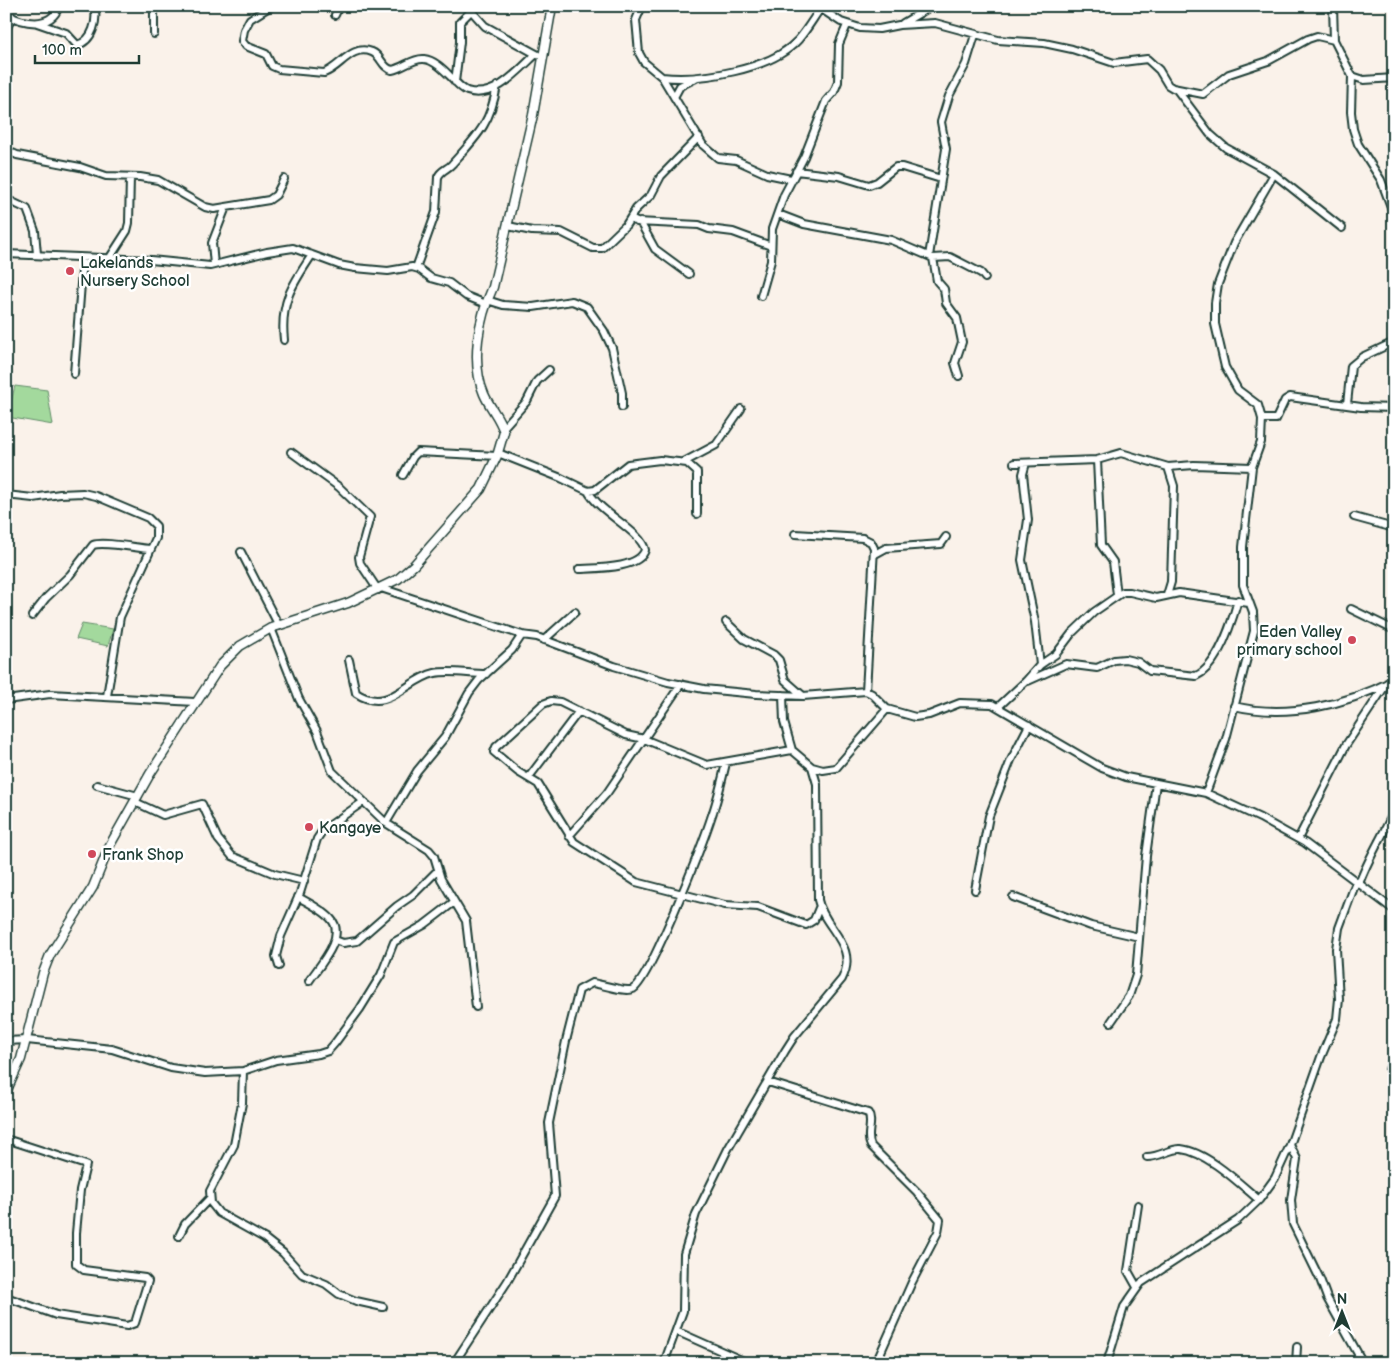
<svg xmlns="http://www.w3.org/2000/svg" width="1400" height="1369" font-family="'Balsamiq Sans',sans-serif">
	<rect width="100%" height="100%" fill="#faf2ea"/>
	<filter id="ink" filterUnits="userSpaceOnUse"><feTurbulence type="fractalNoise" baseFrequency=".02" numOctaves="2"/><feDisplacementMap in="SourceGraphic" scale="10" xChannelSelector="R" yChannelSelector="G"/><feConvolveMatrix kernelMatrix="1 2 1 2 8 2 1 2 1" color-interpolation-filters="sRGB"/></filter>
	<g filter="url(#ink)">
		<path fill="#a3d99d" stroke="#618b68" d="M15,386L47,390L53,425L7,417Z
			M82,624L113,629L108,646L76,639Z"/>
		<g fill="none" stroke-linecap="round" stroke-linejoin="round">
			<g stroke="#1f3d34" stroke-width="10">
				<path id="minor" d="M271,6L250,19L244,30L242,41L246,46L266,54L272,66L279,69L324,73C341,67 351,44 372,52C382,56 381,67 392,70C403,68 413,58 424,59C434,60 443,69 450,76C455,81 460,88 467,91C494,100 519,70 536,54
					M467,6L485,26L538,55
					M642,6L636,20L639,53L644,62L662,77L703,145L718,158L736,160L767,174L791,179
					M817,6L841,22L860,28L879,29L899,25L935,23L998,40L1044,43L1072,49L1114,63L1147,59L1159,70L1168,85L1173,88L1203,94L1229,74L1268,61L1308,39L1317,36L1334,40L1352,76L1364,80L1394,78
					M1333,6L1334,40
					M6,14C22,23 51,30 59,6
					M335,15L339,6
					M37,23L66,33L77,45C93,41 98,20 94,6
					M903,23L932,6
					M6,28L13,17
					M154,34V6
					M1352,76L1351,112L1353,129L1358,144L1381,180L1394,215
					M662,77C700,81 771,70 798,40C806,31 813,19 820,9
					M455,82L460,42V22L471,11
					M1177,90L1210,134L1226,148L1274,174L1342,228
					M674,97L680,86L696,78
					M6,150L17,155L80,167L106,176L140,177L158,180L205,207L214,209L269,200L276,195L284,179
					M796,171L839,176L869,185L877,182L896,167H902L941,179
					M6,199L27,209L35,231L37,254
					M778,214L804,224L891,240L933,258L950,257L981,273L985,278
					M630,219L637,222L699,225L709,229L733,232L771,246
					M640,222L655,249L689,274
					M508,226L532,231L561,232L593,248H602L626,225L636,209L651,195L661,176L699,137
					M6,254L151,260L210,266L267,252L293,248L339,265L355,268L388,271L412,267L419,269L431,278L449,283L466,296L486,304
					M929,256L946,149L941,122L949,96L966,64L975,35
					M933,258L937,281L944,289L946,303L957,318L962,342L955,363L959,376
					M109,259L127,231L129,223L130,177
					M214,265L212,243L226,207
					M416,268L436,212L438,177C441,170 448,169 452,164C477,136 490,125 497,86
					M761,296L771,261L772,229L784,195L804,157L826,101L834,92L838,82L839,44L847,25
					M487,300L503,305L533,307L572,301L587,307L604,331L612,348L622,393V407
					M284,340C280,302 292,285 312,255
					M74,374L83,258
					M1347,404L1351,366L1362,357L1394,342
					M1262,419H1276L1285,400L1290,397L1361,407L1394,408
					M503,428L527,401L537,381L549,370
					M291,452L339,487L370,517L359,557L360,563L378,590
					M498,453L561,478L588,491L595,490L628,464L660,460L687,463L697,472V514
					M1097,460L1101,545L1113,562L1117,595
					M684,462L716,445L741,409
					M1014,463L1097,460L1121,453L1168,467L1194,465L1252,467
					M1026,463L1023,474L1028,520L1022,560L1035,622L1040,665
					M403,475L413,457L418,452L497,456
					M6,495L33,498L60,494L83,493L96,496L148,518L156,526V538L120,617L107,696
					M1354,517L1394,528
					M795,534L863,538L871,542L874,548L866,691
					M241,552L279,626
					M875,554L886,548L941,544L946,537
					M579,569C597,568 639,569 645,550C642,532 600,513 588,491
					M381,588L522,635L537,637L614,666L668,682L704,689L756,694L803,696L866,691L872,694L887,709L915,717L929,715L960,703L992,704L1102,768L1126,777L1206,793L1260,818L1305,843L1394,910
					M1167,595L1171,582L1174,486L1168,467
					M1351,609L1394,630
					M32,616L46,598L70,575L93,545C104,541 136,548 150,549
					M726,622L744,639L774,655L779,660L785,680L802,695
					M271,628L299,699L317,731L332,771L386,823L429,850L434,856L441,879L466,921L476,1007
					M544,640L575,612
					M349,660L356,693C389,715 406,679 435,673C450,670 470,674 486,674
					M1028,681L1066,664L1097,668L1114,660L1125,659L1138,662L1150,671L1196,676C1218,666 1232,622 1238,600
					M6,700L50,694L195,702
					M1234,706C1287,719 1346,705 1394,680
					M998,707L1026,681L1040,665L1056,654L1072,633L1094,612L1123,592H1130L1156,598L1179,593L1249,603
					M792,750L707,765L644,739L626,735L560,702L551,701L543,704L496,747L494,752L518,772L538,784L574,842L636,882L725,905L758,907L806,925L814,920L819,908
					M812,767L823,770L836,768L887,709
					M529,777L579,711
					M97,785L138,796
					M1206,793L1226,739L1254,631L1253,612L1243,585V547L1252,467L1261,442L1262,419L1258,405L1238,390L1225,367L1215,324V303L1218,284L1234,243L1274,174
					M135,802L163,815L202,804L218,839L232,856L275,874L304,881
					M386,823L417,771L445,737L469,693L479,680L512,650L522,635
					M569,836L607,793L681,684
					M1298,839L1346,745L1387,683
					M1359,884C1368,858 1383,836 1394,811
					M975,890L989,816L1011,760L1029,725
					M298,897C309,903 323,910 331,919C347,936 319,966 309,981
					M1013,897L1091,926L1139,937
					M335,940L343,943L357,941L397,906L413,895L438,870
					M279,966L276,956L281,936L300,893L317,839L323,830L363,802
					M1111,1022L1129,996L1136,975L1146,856L1156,783
					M6,1041L27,1040L112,1049L171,1068L205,1073L243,1071L276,1060L319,1054L328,1051L335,1043L360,1009L381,975L394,942L424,925L454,902
					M1394,1053L1389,1070L1394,1081
					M243,1071L242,1103L234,1145L210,1191L211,1203L219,1213L264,1238L283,1253L302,1274L326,1284L339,1294L356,1301L383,1307
					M768,1082L868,1113C874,1123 865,1135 871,1146L917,1192L940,1220L938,1232L912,1282L876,1363
					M6,1139L86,1165L80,1190L76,1233V1264L84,1270L145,1278L148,1281L135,1323L127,1326L56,1315L6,1297
					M1290,1145L1297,1159L1291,1200L1293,1224L1320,1279L1327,1298L1363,1363
					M1147,1157C1160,1157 1171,1148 1181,1149C1207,1152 1239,1183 1259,1200
					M179,1236L185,1224L210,1198
					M1137,1287L1128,1271L1138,1205
					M676,1331L748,1363
					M454,1363L507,1282L555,1196L549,1123L566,1041L579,990L592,983C601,984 626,993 633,989C650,980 704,840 712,815C718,798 722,780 726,763
					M664,1363L683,1311L684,1254L696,1214L728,1149L785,1051L794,1037L842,979C859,945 824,929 818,900L817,784L812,767L792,750L784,722L783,695
					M1107,1363L1124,1307L1141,1283L1238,1220L1259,1200L1275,1178L1290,1145L1321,1057L1337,1019L1339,999L1336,949L1339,928L1356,882
					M1296,1363L1297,1347"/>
			</g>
			<g stroke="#1f3d34" stroke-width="11">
				<path id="tertiary" d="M6,1092L21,1059L43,973L50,955L93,887L110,845L150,774L220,666L240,646L271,628L348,603L398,579L414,565L481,489L497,456L504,432C500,418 490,408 484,394C470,361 479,318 493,287L533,115L552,6"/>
			</g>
			<use href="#minor" stroke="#fff" stroke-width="6"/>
			<use href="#tertiary" stroke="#fff" stroke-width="8"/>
		</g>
	</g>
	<g fill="#d1495b" stroke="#fff" stroke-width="2">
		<circle cx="70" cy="271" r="5"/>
		<circle cx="1352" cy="640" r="5"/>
		<circle cx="309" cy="827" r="5"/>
		<circle cx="92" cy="854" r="5"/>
	</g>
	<g text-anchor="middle" stroke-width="5" stroke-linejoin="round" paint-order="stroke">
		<g font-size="16" fill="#1f3d34" stroke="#fff" text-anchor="start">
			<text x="80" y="268">Lakelands<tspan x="80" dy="18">Nursery School</tspan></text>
			<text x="1342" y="637" text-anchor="end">Eden Valley<tspan x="1342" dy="18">primary school</tspan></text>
			<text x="319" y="833">Kangaye</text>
			<text x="102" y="860">Frank Shop</text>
		</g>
	</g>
	<rect width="1400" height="1369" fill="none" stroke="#fff" stroke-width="25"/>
	<rect x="12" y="12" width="1375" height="1344" fill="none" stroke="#1f3d34" stroke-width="2" filter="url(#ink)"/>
	<g transform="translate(1342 1312)" stroke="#ffffff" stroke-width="4" paint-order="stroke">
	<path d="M0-4L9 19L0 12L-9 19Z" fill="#1f3d34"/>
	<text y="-8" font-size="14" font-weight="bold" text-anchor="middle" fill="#1f3d34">N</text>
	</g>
	<path d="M35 55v8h104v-8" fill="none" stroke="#1f3d34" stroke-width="2.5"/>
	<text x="42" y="55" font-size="15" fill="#1f3d34" stroke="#ffffff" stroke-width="4" paint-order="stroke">100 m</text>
</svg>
